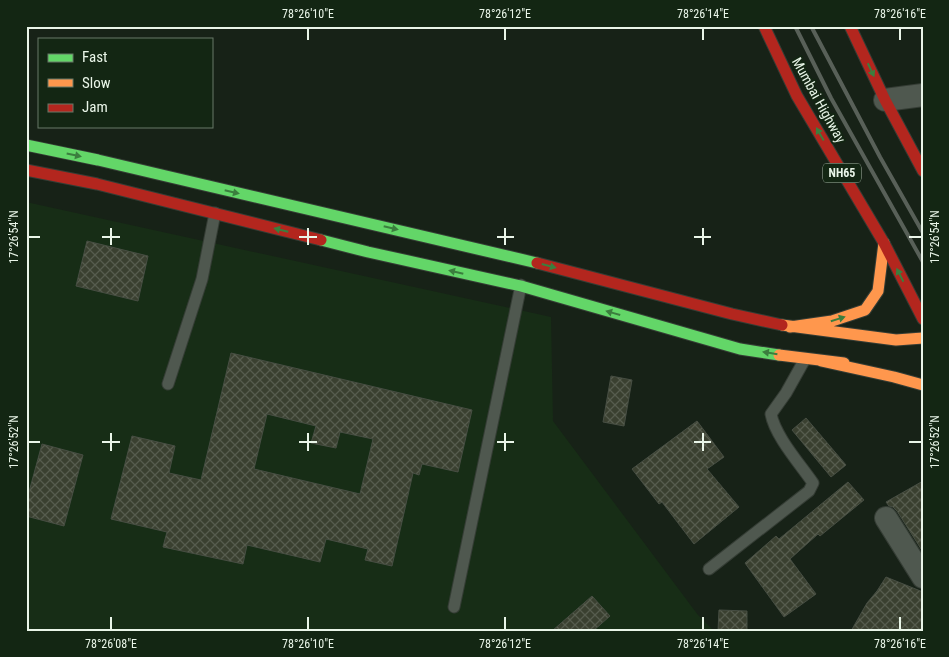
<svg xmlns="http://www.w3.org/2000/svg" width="949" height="657" font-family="'Roboto Condensed',sans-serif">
	<defs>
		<pattern id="building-cross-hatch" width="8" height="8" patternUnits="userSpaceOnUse" patternTransform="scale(1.25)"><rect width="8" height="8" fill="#3a4030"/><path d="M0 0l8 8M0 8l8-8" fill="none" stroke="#565c4e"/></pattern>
	</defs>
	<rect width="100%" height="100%" fill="#172217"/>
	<path fill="#172d16" d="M26,202L551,317L553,421L698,615L714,631H26Z"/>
	<path fill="url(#building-cross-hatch)" stroke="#474e43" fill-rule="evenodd" d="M87,241L148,256L138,301L76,286Z
		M231,353L472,410L458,472L422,464L419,475L413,473L392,566L365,560L368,549L326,539L320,562L247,545L243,564L163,547L167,532L111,519L132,436L175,446L169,473L201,480ZM267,414L316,426L311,443L336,448L340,432L373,439L360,494L254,469Z
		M611,376L632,380L624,426L603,422Z
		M806,418L846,465L831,477L792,430Z
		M697,421L724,457L707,469L739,507L694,544L662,502L659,504L632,469Z
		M42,444L83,455L64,526L26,516V503Z
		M923,481V552L897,511L893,507L889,506L886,502Z
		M848,482L864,500L820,536L818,534L790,559L816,594L784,617L745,563L776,536L779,539Z
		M886,577L923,592V631H851L867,603L877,591Z
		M592,596L610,616L593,631H552Z
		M719,610L747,611V631H718Z"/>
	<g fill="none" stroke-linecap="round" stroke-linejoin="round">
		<g stroke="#353d35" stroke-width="13">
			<path id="lane" d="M168,384L202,279L215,213
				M709,569L809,491L813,483C800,464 775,436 771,414L786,393L805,359
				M454,607L521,285"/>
		</g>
		<g stroke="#353d35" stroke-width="24">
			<path id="street" d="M885,100L923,95
				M886,518L923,577"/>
		</g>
		<g stroke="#353d35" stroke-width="13">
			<path id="fast" d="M26,145L98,160L537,263
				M321,240L368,252L521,286L740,349L779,355"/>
		</g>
		<g stroke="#353d35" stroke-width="13">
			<path id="slow" d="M782,325L896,340L923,338
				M790,327L832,321L865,310L878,291L884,243
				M779,355L844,363
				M821,361L894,377L923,385"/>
		</g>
		<g stroke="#353d35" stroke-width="13">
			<path id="jam" d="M764,26L797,96L884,243L923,319
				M850,26L885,100L923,171
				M26,170L97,184L321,240
				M537,263L732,314L782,325"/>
		</g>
		<use href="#lane" stroke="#4f584f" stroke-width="11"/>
		<use href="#street" stroke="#4f584f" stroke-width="22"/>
		<use href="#fast" stroke="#63d668" stroke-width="11"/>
		<use href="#slow" stroke="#ff974d" stroke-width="11"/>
		<use href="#jam" stroke="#b3261e" stroke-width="11"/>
		<path stroke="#586058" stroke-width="4" d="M795,26L831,98L923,262
			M811,26L880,157L923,233"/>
	</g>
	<defs><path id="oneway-solid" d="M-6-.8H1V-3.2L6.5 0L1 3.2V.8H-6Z" transform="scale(1.25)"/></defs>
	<g fill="#3b7e3e">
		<use href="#oneway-solid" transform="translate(871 70) rotate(65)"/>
		<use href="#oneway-solid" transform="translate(820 134) rotate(-120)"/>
		<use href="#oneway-solid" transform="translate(74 155) rotate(12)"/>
		<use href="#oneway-solid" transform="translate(232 192) rotate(13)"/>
		<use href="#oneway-solid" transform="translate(391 228) rotate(13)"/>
		<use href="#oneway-solid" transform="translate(281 230) rotate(-166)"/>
		<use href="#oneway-solid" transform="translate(549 266) rotate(15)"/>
		<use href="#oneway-solid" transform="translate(456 272) rotate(-167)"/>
		<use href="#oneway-solid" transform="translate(900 275) rotate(-117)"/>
		<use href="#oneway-solid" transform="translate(613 313) rotate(-164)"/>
		<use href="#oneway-solid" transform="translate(838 319) rotate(-17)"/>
		<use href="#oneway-solid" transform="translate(770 353) rotate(-171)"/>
	</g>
	<path fill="none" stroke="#e9f5e8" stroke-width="2" d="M308,28V40M505,28V40M703,28V40M900,28V40M111,228V245M308,228V245M505,228V245M703,228V245M28,237H40M102,237H120M299,237H317M497,237H514M694,237H711M909,237H922M111,433V451M308,433V451M505,433V451M703,433V451M28,442H40M102,442H120M299,442H317M497,442H514M694,442H711M909,442H922M111,617V630M308,617V630M505,617V630M703,617V630M900,617V630"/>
	<g text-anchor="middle" stroke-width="4" stroke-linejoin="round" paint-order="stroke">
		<rect fill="#132613" stroke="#a9b7a8" stroke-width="1" x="823" y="163.5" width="38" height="19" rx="4"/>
		<g font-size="12" font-weight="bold" fill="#e9f5e8">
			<text x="842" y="177">NH65</text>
		</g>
		<g font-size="14" fill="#e9f5e8" stroke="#132613">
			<text transform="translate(819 100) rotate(61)" y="5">Mumbai Highway</text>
		</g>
	</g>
	<rect width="949" height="657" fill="none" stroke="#132613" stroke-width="55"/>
	<rect x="38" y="38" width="175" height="90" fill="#132613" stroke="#697968"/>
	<rect x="48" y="54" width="25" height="8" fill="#63d668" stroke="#697968"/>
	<text x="82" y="62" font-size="15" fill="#e9f5e8">Fast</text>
	<rect x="48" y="79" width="25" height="8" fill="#ff974d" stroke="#697968"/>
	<text x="82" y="88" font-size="15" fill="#e9f5e8">Slow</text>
	<rect x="48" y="104" width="25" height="8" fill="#b3261e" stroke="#697968"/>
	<text x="82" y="112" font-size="15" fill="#e9f5e8">Jam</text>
	<rect x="28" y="28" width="894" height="602" fill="none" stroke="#e9f5e8" stroke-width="2"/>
	<g font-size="12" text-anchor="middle" fill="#e9f5e8">
		<text x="308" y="18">78°26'10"E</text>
		<text x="505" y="18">78°26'12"E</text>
		<text x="703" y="18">78°26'14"E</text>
		<text x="900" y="18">78°26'16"E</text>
		<text transform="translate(14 237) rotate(-90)" y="4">17°26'54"N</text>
		<text transform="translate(935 237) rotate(-90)" y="4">17°26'54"N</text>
		<text transform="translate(14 442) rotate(-90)" y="4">17°26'52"N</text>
		<text transform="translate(935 442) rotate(-90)" y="4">17°26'52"N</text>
		<text x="111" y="648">78°26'08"E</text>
		<text x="308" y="648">78°26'10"E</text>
		<text x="505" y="648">78°26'12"E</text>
		<text x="703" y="648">78°26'14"E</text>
		<text x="900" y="648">78°26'16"E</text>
	</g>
</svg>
